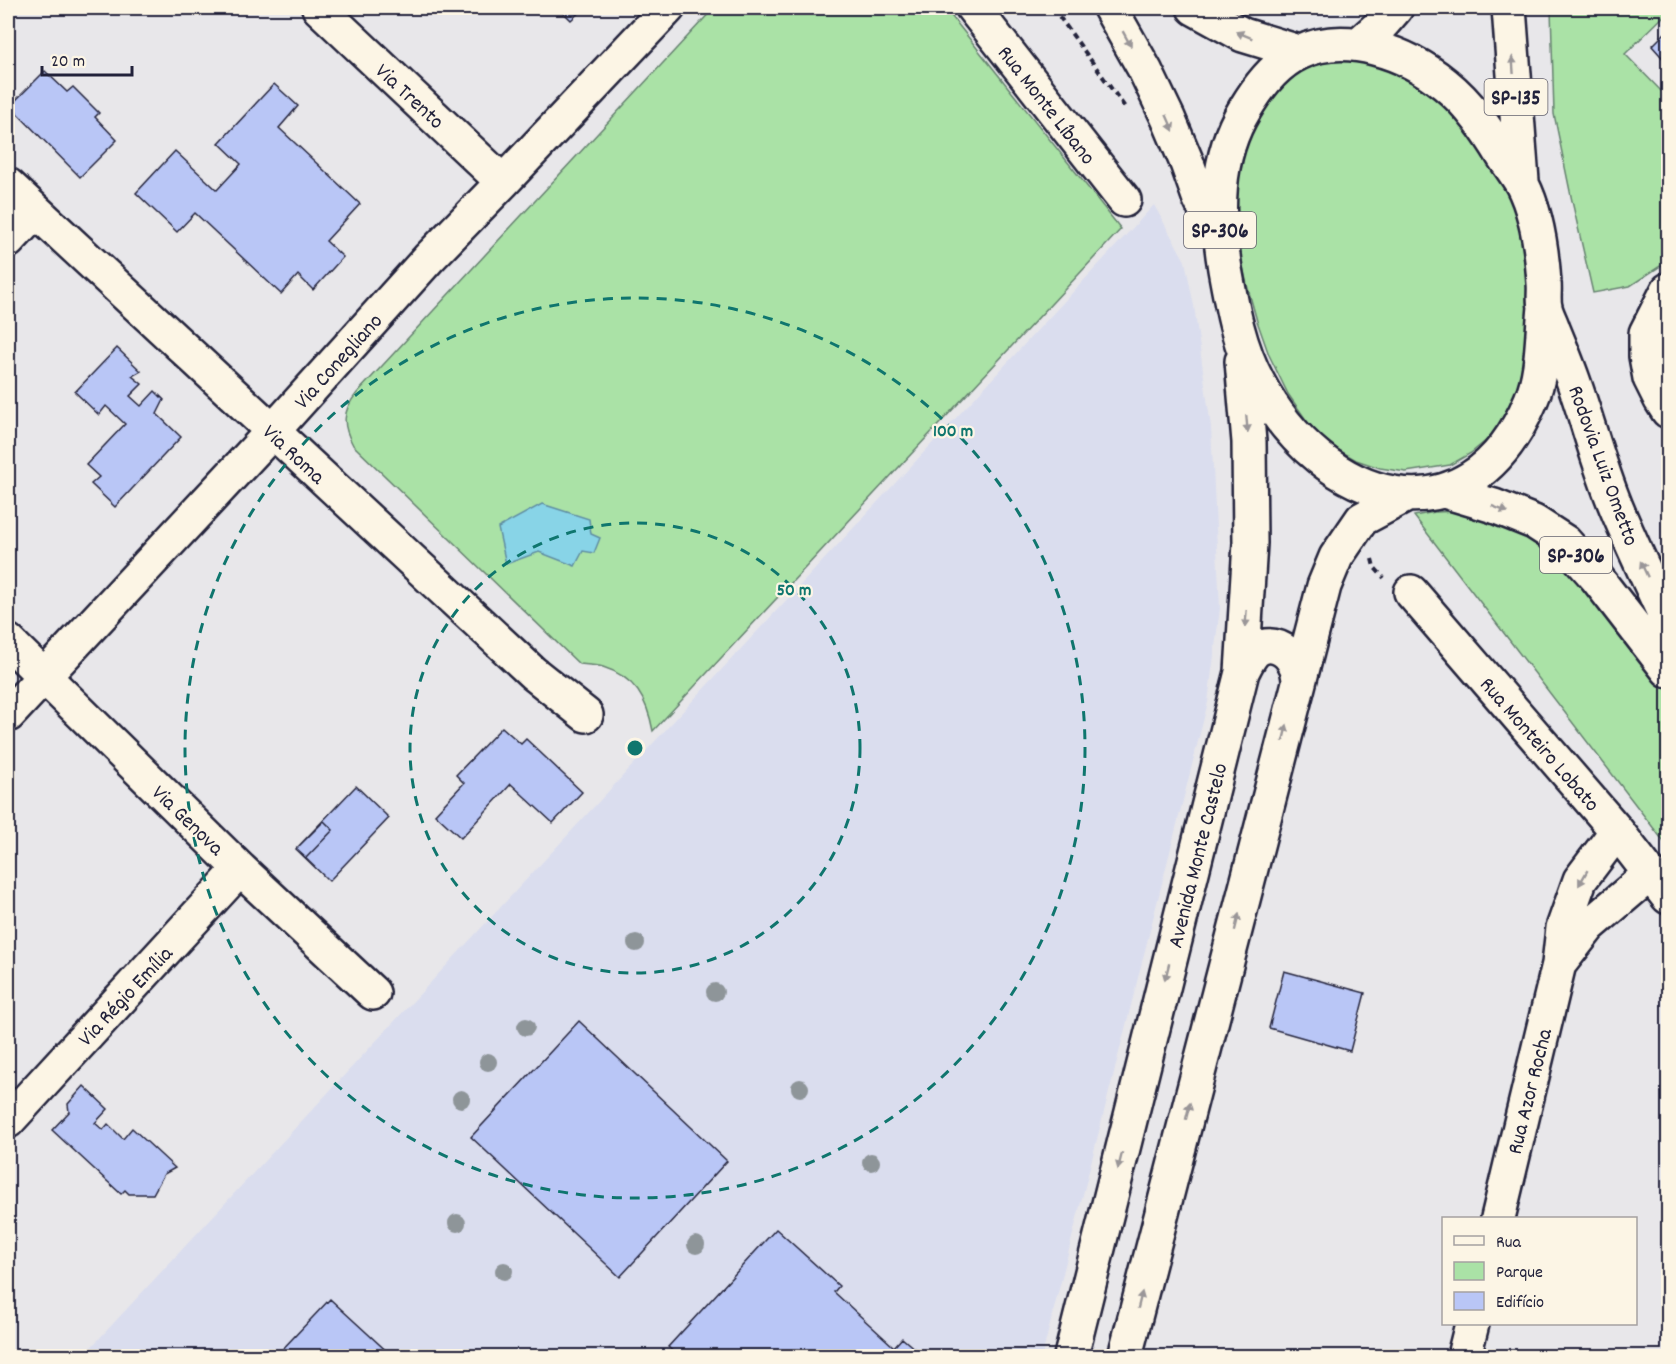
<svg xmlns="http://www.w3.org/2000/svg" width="1676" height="1364" font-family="Dekko,sans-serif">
	<rect width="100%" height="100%" fill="#e8e7ea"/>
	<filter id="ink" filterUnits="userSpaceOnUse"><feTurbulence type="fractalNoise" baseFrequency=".0167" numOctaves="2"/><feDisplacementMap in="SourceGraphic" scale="12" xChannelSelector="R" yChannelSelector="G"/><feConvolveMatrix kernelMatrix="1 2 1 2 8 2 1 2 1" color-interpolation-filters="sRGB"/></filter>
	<g filter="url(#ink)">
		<path fill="#daddee" d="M1154,205L1185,261L1194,306L1211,427L1220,608L1208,702L1042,1356H83Z"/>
		<path fill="#aae2a6" stroke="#668270" stroke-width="1.5" d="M714,8H945L1121,229L653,731C647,699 635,677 603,667C596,665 587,665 579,664L353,445C342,425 342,411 357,393Z
			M1551,8H1668V12L1625,54L1668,98V261L1630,286L1593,293L1572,201L1554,114Z
			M1365,56L1451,101L1510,190L1521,225L1528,263L1531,303L1524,376L1503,422L1489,438L1471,453L1450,465L1406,472L1380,468L1356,460L1332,446L1309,424L1288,394L1269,355L1257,321L1247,285L1240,253L1237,229V200L1239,173L1245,146L1254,116L1293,72L1320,60Z
			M1463,511L1537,537L1589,581L1668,682V847L1414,516L1435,512Z"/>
		<path fill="#88d4e7" stroke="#5f8da2" stroke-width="1.5" d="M542,504L589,519L591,534L600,538L594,553L583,551L575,566L539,552L506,564L498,528Z"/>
		<path fill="#b9c6f6" stroke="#22223b" stroke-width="1.5" d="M559,8H584L571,20Z
			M1668,30V64L1652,46Z
			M45,71L67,92L73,87L99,113L95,117L117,140L80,177L10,106Z
			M274,84L298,106L279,128L360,204L326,241L343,257L313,290L298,275L281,294L195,213L177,232L136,193L175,151L217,190L241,164L219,143Z
			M117,348L141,371L132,376L142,384L130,396L141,406L155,391L164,400L157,414L181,437L115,507L91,484L99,477L86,465L125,424L106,406L99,415L75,392Z
			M502,727L521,744L526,739L582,792L553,823L511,784L461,838L435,814L464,783L456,775Z
			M356,786L389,818L329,881L296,849Z
			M324,821L333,830L306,858L296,849Z
			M1284,971L1365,993L1350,1051L1269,1028Z
			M579,1021L727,1161L620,1277L471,1137Z
			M84,1086L108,1109L95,1123L103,1130L108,1124L123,1139L132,1128L175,1168L164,1174L153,1194H129L125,1190L121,1194L52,1130L69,1112L68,1104Z
			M776,1229L839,1286L834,1292L894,1347L902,1338L923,1356H678L668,1347Z
			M330,1299L392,1356H276Z"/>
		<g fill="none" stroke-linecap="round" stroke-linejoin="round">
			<g stroke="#22223b" stroke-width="38">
				<path id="minor" d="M319,8L503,182
					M973,8L1124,200
					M8,185L533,673L586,715
					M8,241L36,211
					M1668,290L1646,333V356L1650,378L1661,400L1668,411
					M1411,592L1617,831L1668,897
					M8,641L240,869L373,993
					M8,715L272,432L429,258L503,182L668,8
					M1560,963L1589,926L1650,874
					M8,1121L240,869
					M1498,1218L1559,964L1563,928L1580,880L1617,831
					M1464,1356L1472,1324"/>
			</g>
			<g stroke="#22223b" stroke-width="38">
				<path id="major" d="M1110,8L1145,70L1168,118L1187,163L1199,197L1215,231
					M1194,8L1243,35L1299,52
					M1509,8L1522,181
					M1359,44L1383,23L1396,8
					M1545,307C1542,336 1543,373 1531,400C1468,551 1322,504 1258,382C1239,347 1232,308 1225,269C1216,215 1215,158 1245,109C1258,87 1275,64 1299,53C1346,30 1407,53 1445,84C1470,104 1488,131 1504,157C1510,166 1517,175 1522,184C1537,213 1542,251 1544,283C1545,291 1543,299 1545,307C1546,314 1551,322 1553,329C1560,346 1567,363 1573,380C1588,422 1599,466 1616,507C1632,546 1651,584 1668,622
					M1444,491L1494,506L1534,522L1565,542L1596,577L1668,670
					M1242,672C1246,664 1249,657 1255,651C1270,639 1288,649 1295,664C1298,669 1298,674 1299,679
					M1071,1356L1242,672L1250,543L1249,442L1242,361
					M1125,1356L1324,586L1336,557L1362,519L1405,496"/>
			</g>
			<path stroke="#22223b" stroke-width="4" stroke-dasharray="6 4.5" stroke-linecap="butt" d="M1053,8L1127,110
				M1372,559L1374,567L1384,578"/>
			<use href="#minor" stroke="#fcf5e5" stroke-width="33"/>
			<use href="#major" stroke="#fcf5e5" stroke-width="33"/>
		</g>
		<g fill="#8e9599">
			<circle cx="636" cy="943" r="9"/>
			<circle cx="715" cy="992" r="9"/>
			<circle cx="526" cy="1027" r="9"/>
			<circle cx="488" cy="1062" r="9"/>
			<circle cx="800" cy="1088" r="9"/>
			<circle cx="461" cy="1099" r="9"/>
			<circle cx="871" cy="1162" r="9"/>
			<circle cx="457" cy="1223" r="9"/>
			<circle cx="696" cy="1245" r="9"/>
			<circle cx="504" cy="1271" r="9"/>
		</g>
		<defs><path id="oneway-solid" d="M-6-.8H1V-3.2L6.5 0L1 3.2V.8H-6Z" transform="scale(1.5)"/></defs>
		<g fill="#9a9698">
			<use href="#oneway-solid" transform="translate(1244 35) rotate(-158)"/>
			<use href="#oneway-solid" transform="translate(1127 39) rotate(61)"/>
			<use href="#oneway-solid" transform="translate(1513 65) rotate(-94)"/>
			<use href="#oneway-solid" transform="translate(1170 123) rotate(66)"/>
			<use href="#oneway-solid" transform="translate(1247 424) rotate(85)"/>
			<use href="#oneway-solid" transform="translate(1500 509) rotate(21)"/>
			<use href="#oneway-solid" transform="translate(1644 569) rotate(-115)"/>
			<use href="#oneway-solid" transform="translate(1246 619) rotate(94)"/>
			<use href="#oneway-solid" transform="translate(1285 733) rotate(-76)"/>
			<use href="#oneway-solid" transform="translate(1583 878) rotate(120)"/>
			<use href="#oneway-solid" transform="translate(1237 922) rotate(-76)"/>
			<use href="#oneway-solid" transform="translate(1167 972) rotate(104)"/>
			<use href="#oneway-solid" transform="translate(1188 1111) rotate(-76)"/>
			<use href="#oneway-solid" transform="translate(1120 1161) rotate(104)"/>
			<use href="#oneway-solid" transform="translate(1140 1300) rotate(-76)"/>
		</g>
	</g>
	<g fill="none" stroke="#0f766e" stroke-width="3" stroke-dasharray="10 8">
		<circle cx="635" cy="748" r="225"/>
		<circle cx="635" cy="748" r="450"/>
	</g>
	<g text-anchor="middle" stroke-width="4.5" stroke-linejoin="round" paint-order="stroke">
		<g fill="#fcf5e5" stroke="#63616e" stroke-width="1.5">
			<rect x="1484.5" y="79" width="63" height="36" rx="4.5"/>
			<rect x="1184" y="212" width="72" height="36" rx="4.5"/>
			<rect x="1540" y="537" width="72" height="36" rx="4.5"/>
		</g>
		<g font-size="21" font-weight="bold" fill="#22223b">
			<text x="1516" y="104">SP-135</text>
			<text x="1220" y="237">SP-306</text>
			<text x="1576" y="562">SP-306</text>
		</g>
		<g font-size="22" fill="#22223b" stroke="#fcf5e5">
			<text transform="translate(411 95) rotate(43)" y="8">Via Trento</text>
			<text transform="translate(1048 104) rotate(52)" y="8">Rua Monte Líbano</text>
			<text transform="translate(337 360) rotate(-48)" y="8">Via Conegliano</text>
			<text transform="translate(295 453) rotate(43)" y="8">Via Roma</text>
			<text transform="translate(1605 465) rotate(70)" y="8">Rodovia Luiz Ometto</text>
			<text transform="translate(1541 743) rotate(49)" y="8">Rua Monteiro Lobato</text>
			<text transform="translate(189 819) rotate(44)" y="8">Via Genova</text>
			<text transform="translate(1196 855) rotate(-76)" y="8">Avenida Monte Castelo</text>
			<text transform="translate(124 995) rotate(-47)" y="8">Via Régio Emília</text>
			<text transform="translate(1528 1091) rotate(-76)" y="8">Rua Azor Rocha</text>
		</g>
	</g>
	<circle cx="635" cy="748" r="9" fill="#0f766e" stroke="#fcf5e5" stroke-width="3"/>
	<g font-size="18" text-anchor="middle" font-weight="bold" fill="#0f766e" stroke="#fcf5e5" stroke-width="4.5" stroke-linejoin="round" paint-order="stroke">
		<text x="953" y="436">100 m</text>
		<text x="794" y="595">50 m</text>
	</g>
	<rect width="1676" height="1364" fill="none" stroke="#fcf5e5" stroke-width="30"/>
	<rect x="15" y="15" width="1646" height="1334" fill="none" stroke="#22223b" stroke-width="2" filter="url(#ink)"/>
	<rect x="1442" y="1217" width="195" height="108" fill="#fcf5e5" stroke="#a5a1a1" stroke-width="1.5"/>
	<rect x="1454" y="1236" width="30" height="9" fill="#fcf5e5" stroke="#a5a1a1" stroke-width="1.5"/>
	<text x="1496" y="1247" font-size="18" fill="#22223b">Rua</text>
	<rect x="1454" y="1262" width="30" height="18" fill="#aae2a6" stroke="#a5a1a1" stroke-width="1.5"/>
	<text x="1496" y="1277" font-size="18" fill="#22223b">Parque</text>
	<rect x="1454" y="1292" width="30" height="18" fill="#b9c6f6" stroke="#a5a1a1" stroke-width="1.5"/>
	<text x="1496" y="1307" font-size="18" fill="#22223b">Edifício</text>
	<path d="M42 66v9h90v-9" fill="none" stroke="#22223b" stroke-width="3"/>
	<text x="51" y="66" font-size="18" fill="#22223b" stroke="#fcf5e5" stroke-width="4.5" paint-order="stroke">20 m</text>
</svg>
